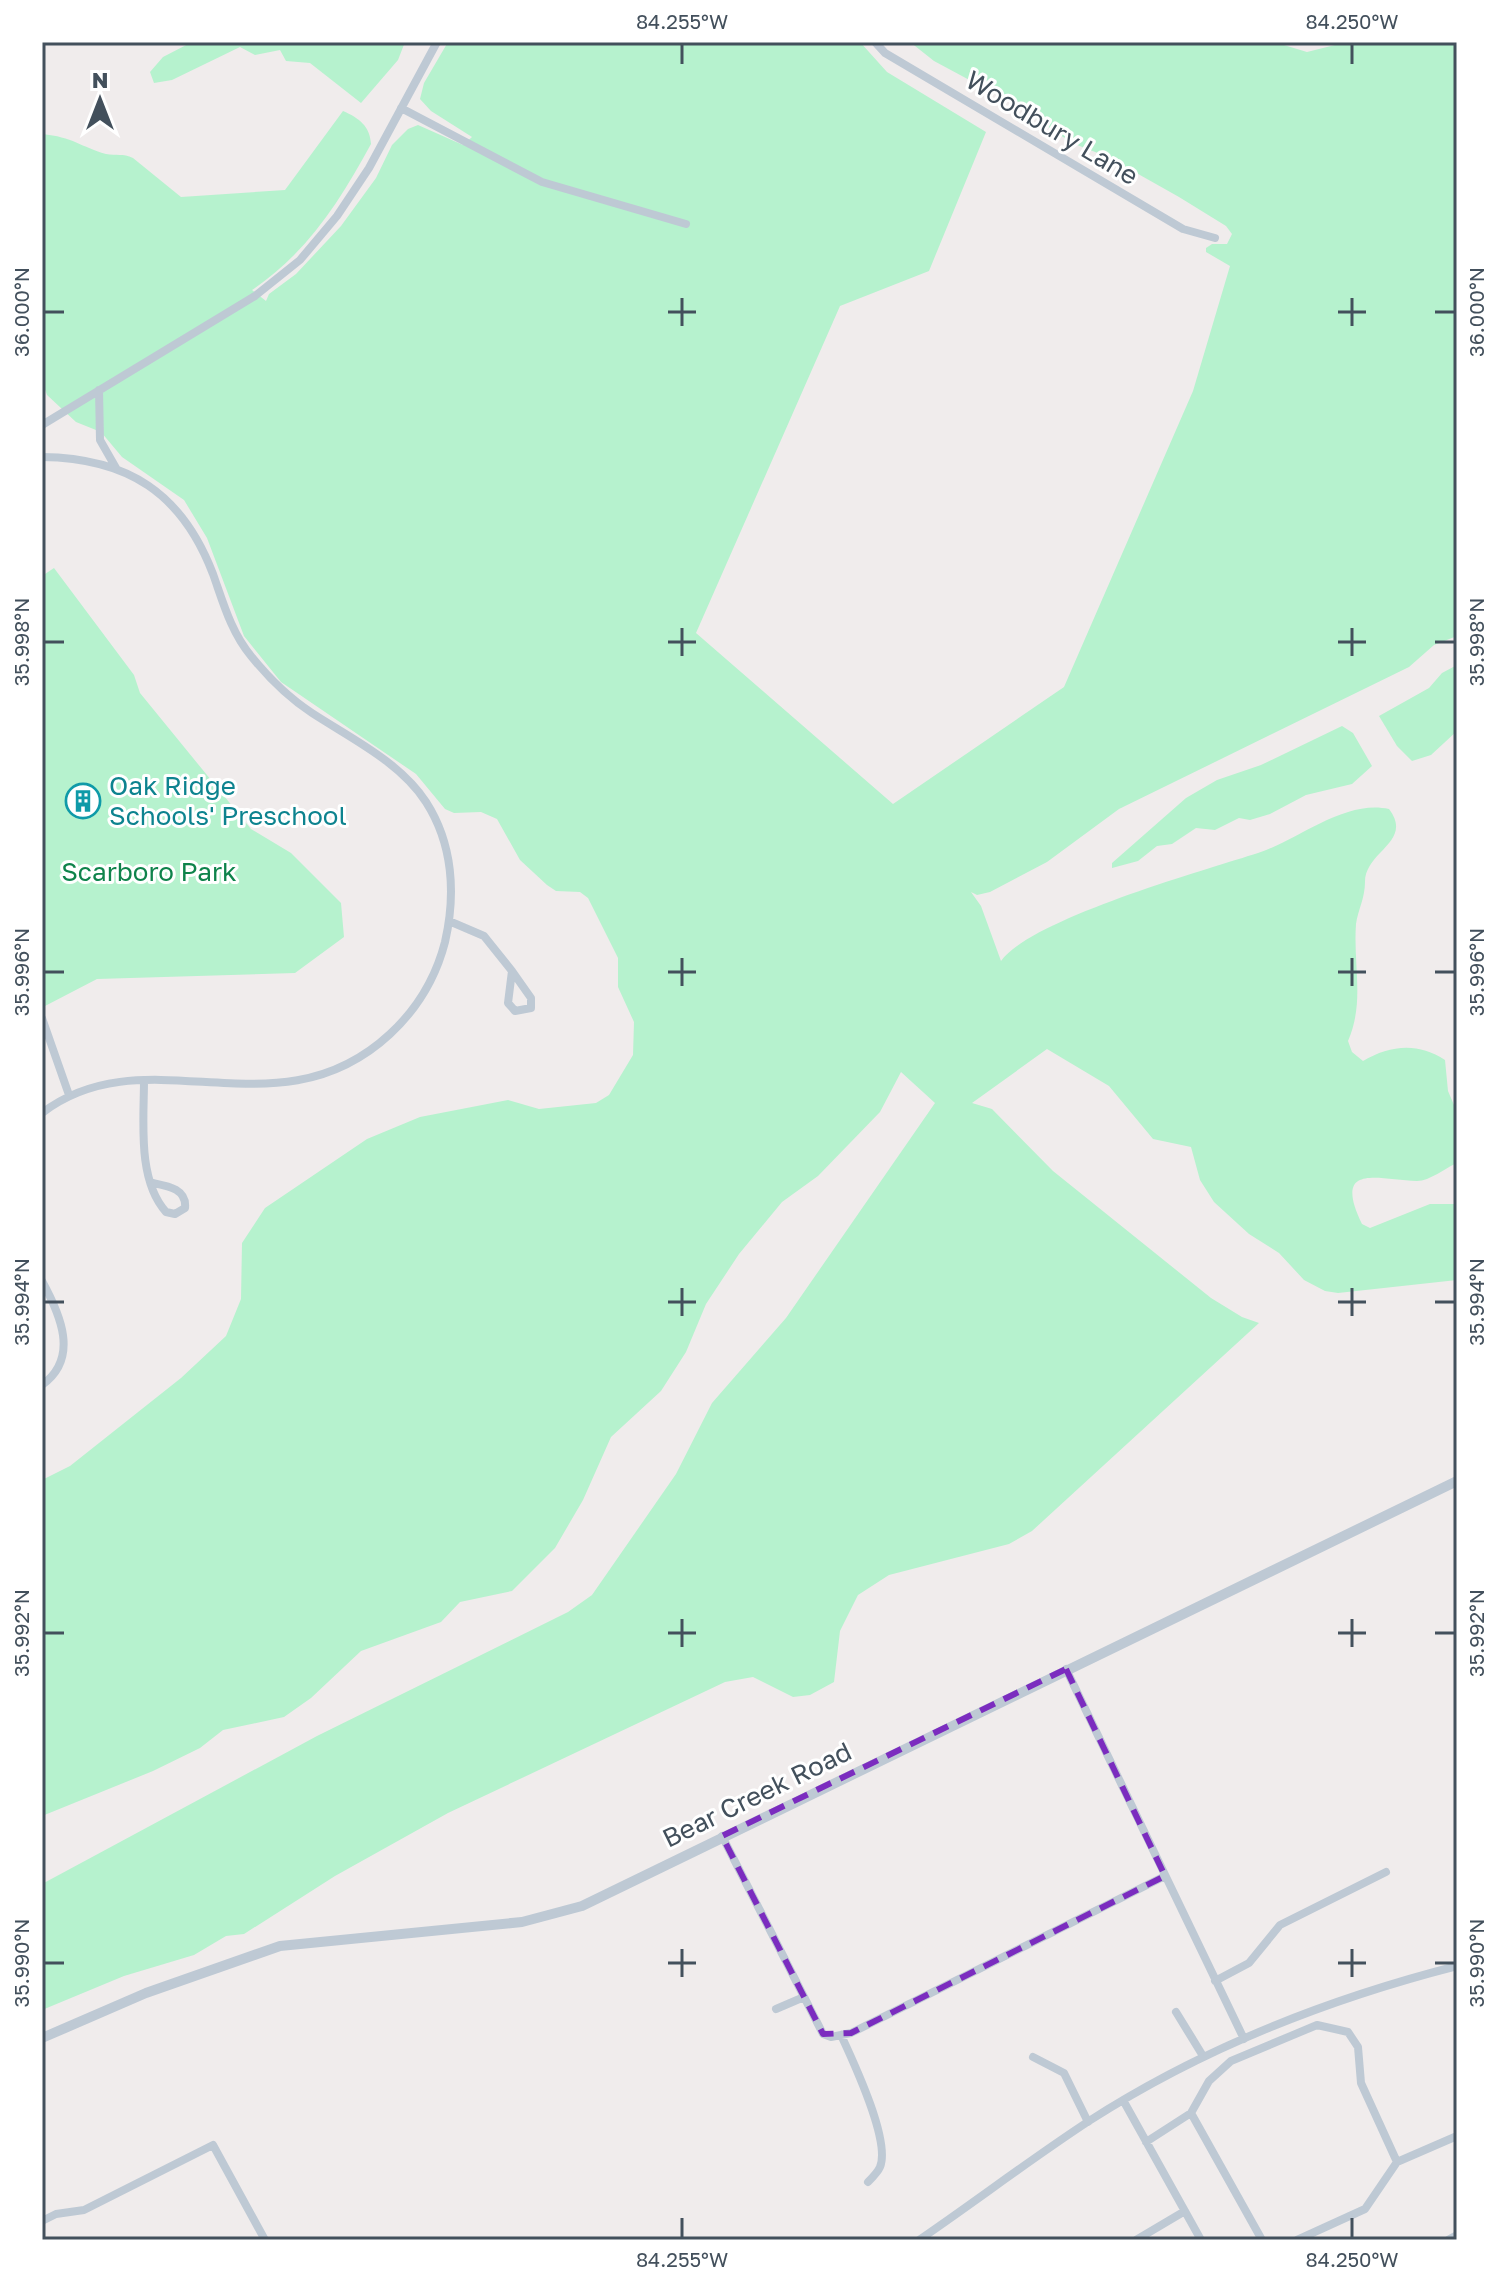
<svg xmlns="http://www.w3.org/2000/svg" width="1499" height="2282" font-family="'Golos Text',sans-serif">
	<rect width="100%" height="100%" fill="#f0ecec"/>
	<path fill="#b6f2ce" d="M192,42H405L398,60L361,103L310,63L286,61L280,50L255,55L240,47L172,80L154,83L150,72L163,57Z
		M448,42H860L887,72L986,132L929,271L840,306L696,633L893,804L1064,687L1193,391L1230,266L1206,252V248L1212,244H1227L1232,234L1226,226L1179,197L1108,157L1072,143L1016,105L934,61L910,42H1274L1307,52L1347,42H1457V636L1434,645L1409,667L1119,809L1047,862L990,892L977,895L971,892L981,906L1001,961C1031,919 1205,870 1258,853C1298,840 1345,799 1389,809C1414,842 1365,851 1365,882C1365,898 1358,910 1356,924C1353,965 1365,1002 1348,1041L1352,1052L1363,1061C1390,1045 1418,1042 1445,1060L1448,1091L1457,1112V1163C1445,1168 1430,1181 1417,1181C1378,1180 1332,1162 1362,1224L1370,1228L1430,1204H1457V1280L1338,1293L1325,1291L1304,1280L1279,1253L1249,1234L1214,1202L1200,1180L1191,1147L1153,1139L1109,1086L1047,1049L972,1103L992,1109L1053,1171L1211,1298L1242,1317L1259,1323L1032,1531L1009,1544L889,1575L858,1595L840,1631L834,1682L810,1695L793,1697L753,1677L725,1682L448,1813L335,1876L244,1934L226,1936L194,1955L124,1976L42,2010V1884L317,1736L568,1612L592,1595L676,1474L712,1403L786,1318L935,1103L901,1072L880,1112L818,1176L782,1202L739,1254L706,1304L686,1352L661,1391L611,1437L583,1500L555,1548L512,1591L460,1602L441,1622L361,1651L311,1698L284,1717L223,1730L200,1748L153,1771L42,1816V1480L70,1466L181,1378L226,1336L241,1299L242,1243L265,1208L367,1139L420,1117L508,1100L539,1109L596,1103L609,1095L633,1055L634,1022L618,987V958L588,898L580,892L556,891L547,885L520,860L497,819L481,812L454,813L445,809L416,774L281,682L244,636L207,538L184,500L122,457L101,432L76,422L47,395L42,381V134C73,137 81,147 106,154C116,156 123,153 133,158L181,197L285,190L343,111C359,118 370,126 371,144C340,201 307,253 252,290L266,301L269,294L296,274L341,226L376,178L392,145L408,129L418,125L463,145L472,137L431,111L420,99L424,83Z
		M54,568L134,675L140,693L251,829L291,853L341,903L344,937L295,973L97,979L45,1006L42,997V576Z
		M1457,665V731L1431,755L1412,761L1397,746L1379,716L1429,688L1442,673Z
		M1342,726L1353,733L1372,766L1352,784L1306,795L1270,814L1250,820L1239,818L1215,830L1196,828L1172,844L1157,846L1138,861L1112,868V863L1186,798L1217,780L1261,765Z"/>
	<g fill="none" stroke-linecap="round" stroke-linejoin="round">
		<path stroke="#bec9d4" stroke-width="8" d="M875,42L885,53L1183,229L1215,238
			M401,108L542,182L686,224
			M99,390L100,440L116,468
			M42,425L255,296L300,260L337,216L369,168L437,42
			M42,457C128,458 182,493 213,574C223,602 231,632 251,656C268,677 289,698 312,713C352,739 400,762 426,802C453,844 456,894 445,942C436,977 417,1009 390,1034C277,1139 148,1032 42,1113
			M449,921L484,936L512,971
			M512,971L531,998V1008L515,1011L508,1003Z
			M42,1018L69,1095
			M144,1080C144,1120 137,1180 166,1212L175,1214L185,1208C187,1189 168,1186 153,1183
			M42,1281C60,1314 80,1358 42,1385
			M1066,1669L1244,2039
			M722,1836L823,2034L831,2037L851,2033L1165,1876
			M1215,1981L1249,1963L1280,1925L1386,1872
			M776,2009L804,1997
			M1176,2012L1203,2056
			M841,2035C853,2061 891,2141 880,2167C878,2172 872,2178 868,2182
			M1033,2057L1064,2073L1088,2122
			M1123,2100L1201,2240
			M1191,2113L1262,2240
			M1146,2142L1191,2113L1209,2081L1231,2061L1317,2025L1348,2032L1358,2047L1361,2083L1397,2162
			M42,2221L56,2214L84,2210L213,2145L265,2240
			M919,2240C976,2201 1031,2159 1089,2121C1201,2049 1328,1999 1457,1966
			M1136,2240L1185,2211
			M1297,2240L1365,2209L1397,2162L1457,2136
			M1448,2240L1457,2235"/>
		<path stroke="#bec9d4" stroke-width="10" d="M42,2038L146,1993L280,1946L522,1922L582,1906L1457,1481"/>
	</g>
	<path fill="none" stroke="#7b2cbf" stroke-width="6" stroke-dasharray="16 10" stroke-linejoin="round" d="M1066,1669L1165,1876L851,2033L823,2034L722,1836Z"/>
	<path fill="none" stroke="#43505c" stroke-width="3" d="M682,44V64M1352,44V64M682,298V326M1352,298V326M44,312H64M668,312H696M1338,312H1366M1435,312H1455M682,628V656M1352,628V656M44,642H64M668,642H696M1338,642H1366M1435,642H1455M682,958V986M1352,958V986M44,972H64M668,972H696M1338,972H1366M1435,972H1455M682,1288V1316M1352,1288V1316M44,1302H64M668,1302H696M1338,1302H1366M1435,1302H1455M682,1619V1647M1352,1619V1647M44,1633H64M668,1633H696M1338,1633H1366M1435,1633H1455M682,1949V1977M1352,1949V1977M44,1963H64M668,1963H696M1338,1963H1366M1435,1963H1455M682,2218V2238M1352,2218V2238"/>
	<defs>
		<g id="building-ring" transform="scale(1.8)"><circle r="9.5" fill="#fff" stroke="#0f9aa8" stroke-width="1.5"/><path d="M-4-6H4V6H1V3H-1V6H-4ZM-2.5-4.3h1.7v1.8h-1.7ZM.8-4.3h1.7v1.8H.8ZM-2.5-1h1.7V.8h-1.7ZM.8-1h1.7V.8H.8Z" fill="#0f9aa8"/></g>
	</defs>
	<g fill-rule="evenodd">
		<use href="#building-ring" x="83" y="801"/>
	</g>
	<g text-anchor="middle" stroke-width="6" stroke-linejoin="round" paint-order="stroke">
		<g font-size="26" fill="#43505c" stroke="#fff">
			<text transform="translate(1052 128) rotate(31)" y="9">Woodbury Lane</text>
			<text transform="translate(757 1795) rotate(-26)" y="9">Bear Creek Road</text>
		</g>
		<g font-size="26" fill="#0d838f" stroke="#fff" text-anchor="start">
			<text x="109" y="795">Oak Ridge<tspan x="109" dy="30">Schools' Preschool</tspan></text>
		</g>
		<g font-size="26" fill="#0e834b" stroke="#fff">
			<text x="149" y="881">Scarboro Park</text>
		</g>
	</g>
	<rect width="1499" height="2282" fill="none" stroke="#ffffff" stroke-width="88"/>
	<g transform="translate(100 100)" stroke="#ffffff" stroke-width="6" paint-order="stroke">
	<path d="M0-6L14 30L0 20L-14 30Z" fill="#43505c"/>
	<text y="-12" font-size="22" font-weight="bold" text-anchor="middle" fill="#43505c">N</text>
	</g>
	<rect x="44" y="44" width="1411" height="2194" fill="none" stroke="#43505c" stroke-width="3"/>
	<g font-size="20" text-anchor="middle" fill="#43505c">
		<text x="682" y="29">84.255°W</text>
		<text x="1352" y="29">84.250°W</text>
		<text transform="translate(22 312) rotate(-90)" y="7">36.000°N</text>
		<text transform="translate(1477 312) rotate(-90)" y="7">36.000°N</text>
		<text transform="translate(22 642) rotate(-90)" y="7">35.998°N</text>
		<text transform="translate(1477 642) rotate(-90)" y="7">35.998°N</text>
		<text transform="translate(22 972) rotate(-90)" y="7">35.996°N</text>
		<text transform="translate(1477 972) rotate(-90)" y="7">35.996°N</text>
		<text transform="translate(22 1302) rotate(-90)" y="7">35.994°N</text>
		<text transform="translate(1477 1302) rotate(-90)" y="7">35.994°N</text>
		<text transform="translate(22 1633) rotate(-90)" y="7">35.992°N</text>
		<text transform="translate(1477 1633) rotate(-90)" y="7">35.992°N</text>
		<text transform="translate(22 1963) rotate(-90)" y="7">35.990°N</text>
		<text transform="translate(1477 1963) rotate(-90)" y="7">35.990°N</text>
		<text x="682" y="2267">84.255°W</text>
		<text x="1352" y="2267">84.250°W</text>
	</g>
</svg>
